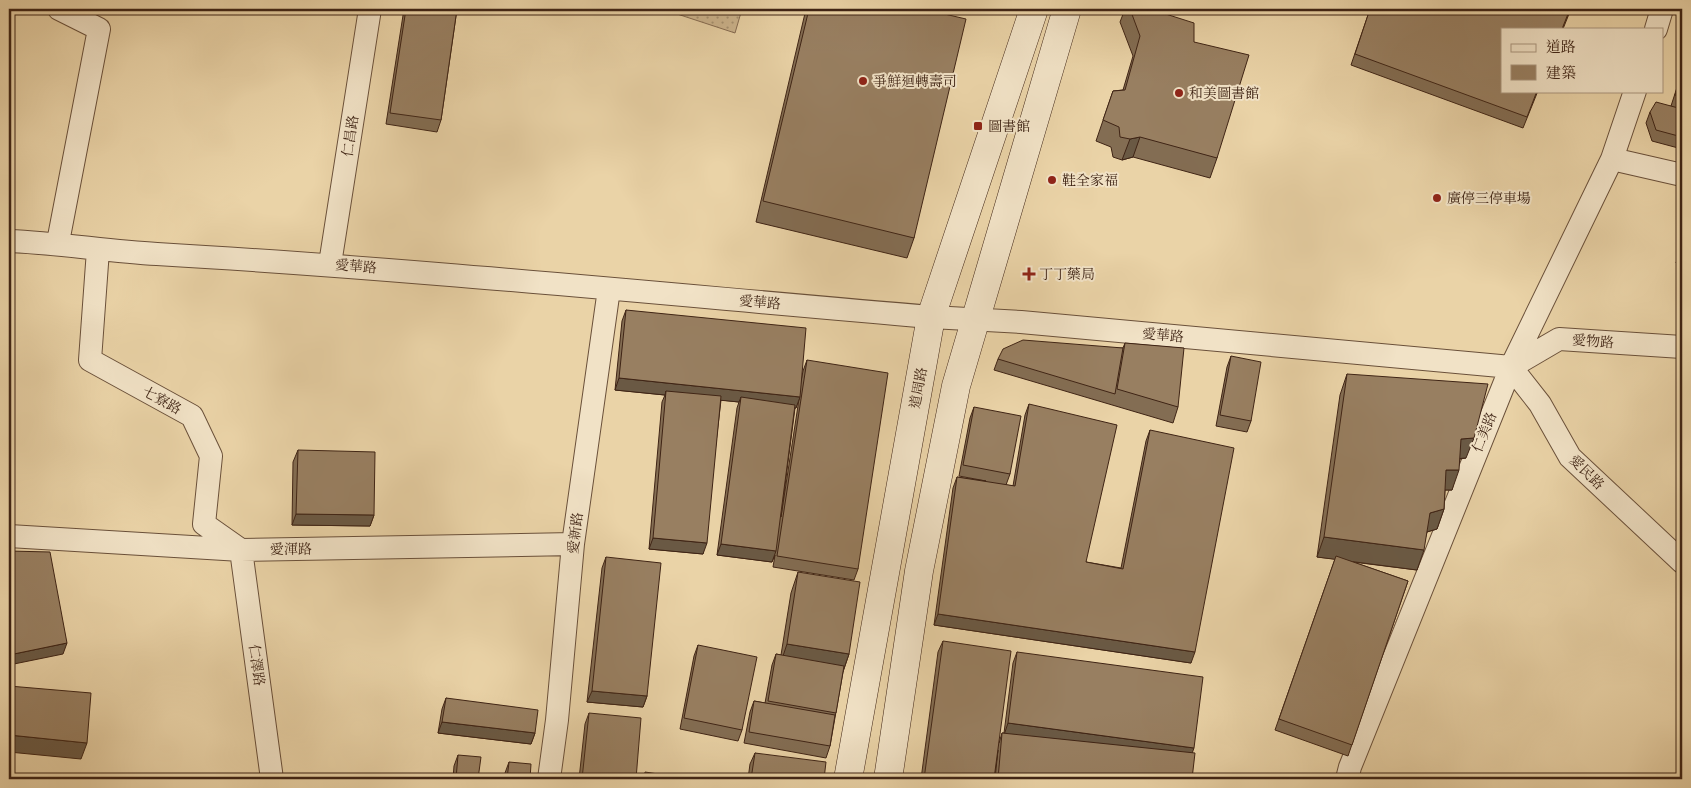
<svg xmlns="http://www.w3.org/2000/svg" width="1691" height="788" font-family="'IM FELL English','Noto Serif TC',serif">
	<defs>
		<pattern id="park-dots" width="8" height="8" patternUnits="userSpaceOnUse" patternTransform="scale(1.25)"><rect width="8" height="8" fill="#cdb58e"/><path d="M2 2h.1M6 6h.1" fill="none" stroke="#a89373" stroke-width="1.8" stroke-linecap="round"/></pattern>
	</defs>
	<rect width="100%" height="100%" fill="#ead3a7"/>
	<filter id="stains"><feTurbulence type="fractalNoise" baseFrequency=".004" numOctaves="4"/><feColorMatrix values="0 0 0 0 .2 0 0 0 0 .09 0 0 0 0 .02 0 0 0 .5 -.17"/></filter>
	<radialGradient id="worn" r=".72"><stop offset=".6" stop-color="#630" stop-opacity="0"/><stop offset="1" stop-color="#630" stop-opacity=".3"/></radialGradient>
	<path fill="url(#park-dots)" stroke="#866c52" d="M662,9H742L735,33Z"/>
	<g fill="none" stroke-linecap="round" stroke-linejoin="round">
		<g stroke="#6a503a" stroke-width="24">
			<path id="minor" d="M1656,29L1662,9
				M1612,159L1682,175
				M9,241C59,243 106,251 157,254C415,269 673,295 931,317L1021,322L1511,367
				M58,242L99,29L59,9
				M98,250L90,360L192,416L211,456L204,524L241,550L272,779
				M330,264L370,9
				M1511,367L1540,404L1570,457L1682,562
				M1511,367L1559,339L1682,347
				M9,536L241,550L573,544
				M549,779L557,720L573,544L609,289
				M1347,779L1350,767L1511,367L1612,159L1635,91"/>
		</g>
		<g stroke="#3f2415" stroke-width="29">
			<path id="secondary" d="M848,779L931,317L1034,9
				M888,779L919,571L956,386L1067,9"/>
		</g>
		<use href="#minor" stroke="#f1e2c6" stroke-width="22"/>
		<use href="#secondary" stroke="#f1e2c6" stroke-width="28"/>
	</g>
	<path fill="#836d53" stroke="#3f2415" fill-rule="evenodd" d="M404,9H457L441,120L437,132L386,124Z
		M806,9H923L914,238L907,258L756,222Z
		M1125,9H1150L1194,42L1217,158L1210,178L1133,157L1122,160L1113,157L1111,147L1096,141L1113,91L1123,90L1133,56L1120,22Z
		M1370,9H1571L1523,128L1351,65Z
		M1681,75L1682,76V149L1652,141L1646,123L1650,112L1671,106Z
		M1682,243V265L1676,263Z
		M626,310L800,387L803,371L807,360L858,569L854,580L773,567L775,555L772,562L717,555L737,408L739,402L721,400L703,554L649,549L662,402L665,395L615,390L622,321ZM799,399L781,517L795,408H796Z
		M1125,343L1178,407L1173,423L994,370L998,359L1123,348Z
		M1231,356L1251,421L1247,432L1216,426L1227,367Z
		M1347,374L1466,458L1460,459L1452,490H1445L1444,509L1437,529L1427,532L1417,570L1353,562L1408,581L1348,756L1275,730L1335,559L1317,557L1340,395Z
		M1029,404L1086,562L1121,568L1146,441L1150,430L1191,663L934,625L953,488L957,477L986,481L959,476L970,418L974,407L1010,474L1006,485L1013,486L1025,415Z
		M298,450L374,515L370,526L292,525L293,462Z
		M606,557L647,696L643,707L587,702L602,568Z
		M798,572L849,654L843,672L830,746L826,758L744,743L750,712L754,701L765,703L772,665L776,654L781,655L791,593Z
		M943,641L999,743L1002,733H1004L1013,663L1017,652L1192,753V779H995L998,750L994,779H921L938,652Z
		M698,645L742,730L738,741L680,729L694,656Z
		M446,698L535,733L531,744L438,733L442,709Z
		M589,713L636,779H579L585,724Z
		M755,753L824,779H748L750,764Z
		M458,755L478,779H453L454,766Z
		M509,762L530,779H504L505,773Z"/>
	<path fill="#6a5944" stroke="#3f2415" d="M1140,137L1133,157L1122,160L1130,139Z
		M619,378L800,397L796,408L740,402L741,397L739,402L666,395V391L665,395L615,390Z
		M1474,438L1466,458L1453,459L1461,439Z
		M1446,470H1459L1452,490H1439Z
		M1444,509L1437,529L1423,533L1430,513Z
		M296,514L374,515L370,526L292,525Z
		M1324,537L1424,550L1417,570L1317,557Z
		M653,538L707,543L703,554L649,549Z
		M721,544L776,551L772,562L717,555Z
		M938,614L1195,652L1191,663L934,625Z
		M67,643L63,654L9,665V655Z
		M787,644L849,654L842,674L780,665Z
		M592,691L647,696L643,707L587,702Z
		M442,722L535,733L531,744L438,733Z
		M1008,723L1194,748L1190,759L1004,735Z
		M9,735L87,743L81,759L9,752Z"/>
	<path fill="#987f61" stroke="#3f2415" d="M406,9H457L441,120L390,113Z
		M809,9H923L966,19L914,238L763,201Z
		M1130,9H1150L1194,23V42L1249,55L1217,158L1140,137L1130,139L1120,137L1119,127L1103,120L1113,91L1125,90L1140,36Z
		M1370,9H1570L1562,29H1502V91H1537L1527,117L1355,54Z
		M1681,75L1682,76V97L1675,95Z
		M1656,102L1682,109V137L1656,130L1650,112Z
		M1682,245V253L1680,252Z
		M626,310L806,328L800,397L619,378Z
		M1023,340L1123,348L1115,394L998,359L1003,349Z
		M1125,343L1184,348L1178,407L1117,389Z
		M1231,356L1261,362L1251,421L1220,415Z
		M807,360L888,373L858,569L777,556Z
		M1347,374L1488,384L1474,438L1461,439L1459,470H1446L1444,509L1430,513L1424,550L1324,537Z
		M666,391L721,396L707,543L653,538Z
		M741,397L795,405L776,551L721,544Z
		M1029,404L1117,425L1086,562L1123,569L1150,430L1234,448L1195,652L938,614L957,477L1015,486Z
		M974,407L1021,416L1010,474L963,465Z
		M298,450L375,452L374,515L296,514Z
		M9,551L50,552L67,643L9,655Z
		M1336,556L1408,581L1352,745L1279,719Z
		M606,557L661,563L647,696L592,691Z
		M798,572L860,582L849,654L787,644Z
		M943,641L1011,651L994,779H924Z
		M698,645L757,657L742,730L684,718Z
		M1017,652L1203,677L1194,748L1008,723Z
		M776,654L844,666L836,713L768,701Z
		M9,686L91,693L87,743L9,735Z
		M446,698L538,710L535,733L442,722Z
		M754,701L835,715L830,746L749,732Z
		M589,713L641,718L636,779H582Z
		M1002,733L1195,753L1192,779H998Z
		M755,753L826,762L824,779H751Z
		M458,755L481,757L478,779H456Z
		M509,762L531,764L530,779H507Z
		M645,772L678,777V779H644Z"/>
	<g fill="#8f2418" stroke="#f1e2c6" stroke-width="2">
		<circle cx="863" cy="81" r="5"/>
		<circle cx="1179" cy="93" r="5"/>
		<rect x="973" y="121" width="10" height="10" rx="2.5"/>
		<circle cx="1052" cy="180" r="5"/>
		<circle cx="1437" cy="198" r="5"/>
		<path d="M1026.5 266.5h5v5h5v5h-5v5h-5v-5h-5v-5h5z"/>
	</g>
	<g text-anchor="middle" stroke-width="4" stroke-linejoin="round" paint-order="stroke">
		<g font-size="14" fill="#3f2415" stroke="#f1e2c6" text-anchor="start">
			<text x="873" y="86">爭鮮迴轉壽司</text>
			<text x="1189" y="98">和美圖書館</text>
			<text x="988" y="131">圖書館</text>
			<text x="1062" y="185">鞋全家福</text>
			<text x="1447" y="203">廣停三停車場</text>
			<text x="1039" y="279">丁丁藥局</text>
		</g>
		<g font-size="14" fill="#3f2415" stroke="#f1e2c6">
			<text transform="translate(350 136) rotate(-81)" y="5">仁昌路</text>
			<text transform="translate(356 266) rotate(5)" y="5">愛華路</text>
			<text transform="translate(760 302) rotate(5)" y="5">愛華路</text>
			<text transform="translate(1163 335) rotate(5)" y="5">愛華路</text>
			<text transform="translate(1593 341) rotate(4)" y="5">愛物路</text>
			<text transform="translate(918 388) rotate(-80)" y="5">道周路</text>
			<text transform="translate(162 400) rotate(29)" y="5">七寮路</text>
			<text transform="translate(1484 432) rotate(-68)" y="5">仁美路</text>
			<text transform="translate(1587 472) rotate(45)" y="5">愛民路</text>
			<text transform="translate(575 533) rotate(-83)" y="5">愛新路</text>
			<text transform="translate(291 549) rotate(-1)" y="5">愛渾路</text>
			<text transform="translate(257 665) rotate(82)" y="5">仁澤路</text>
		</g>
	</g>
	<rect width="1691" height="788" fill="none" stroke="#ead3a7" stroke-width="30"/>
	<rect x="10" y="10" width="1671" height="768" fill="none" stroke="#3f2415" stroke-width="2.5"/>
	<rect x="15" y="15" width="1661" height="758" fill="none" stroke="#3f2415"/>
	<rect x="1501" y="28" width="162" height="65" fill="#f1e2c6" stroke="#aa967f"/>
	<rect x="1511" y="44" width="25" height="8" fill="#f1e2c6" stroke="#aa967f"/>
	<text x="1546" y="52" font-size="15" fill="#3f2415">道路</text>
	<rect x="1511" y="65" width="25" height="15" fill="#987f61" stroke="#aa967f"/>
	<text x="1546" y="78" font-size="15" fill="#3f2415">建築</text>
	<rect width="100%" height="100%" filter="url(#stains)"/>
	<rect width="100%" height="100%" fill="url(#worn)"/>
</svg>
